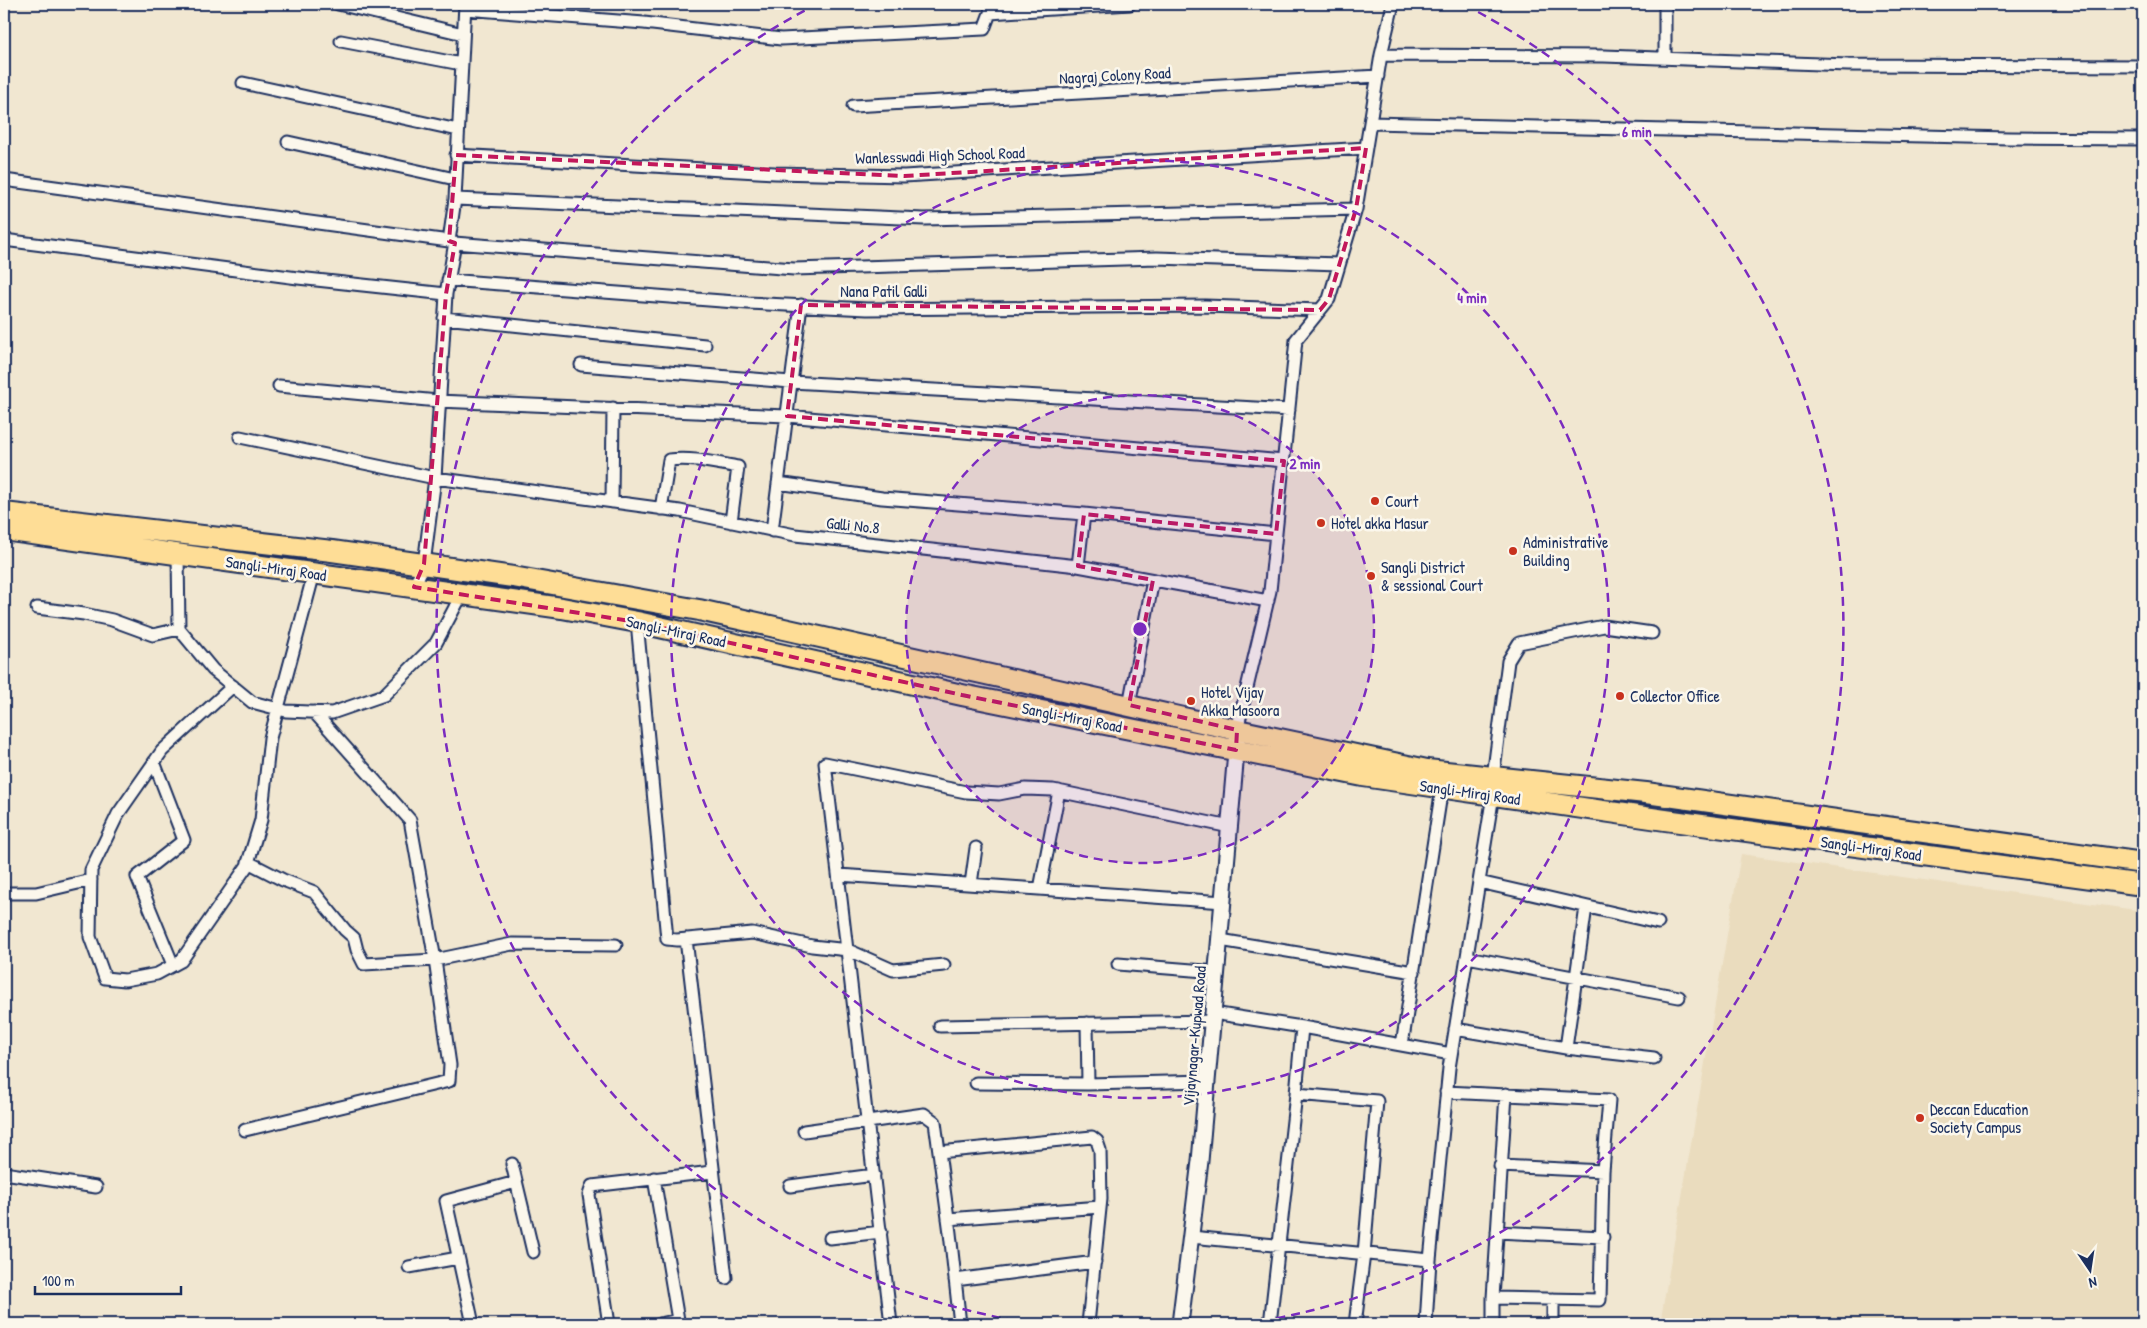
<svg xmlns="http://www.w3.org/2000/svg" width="2147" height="1328" font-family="'Patrick Hand',sans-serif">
	<rect width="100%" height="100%" fill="#f1e7d1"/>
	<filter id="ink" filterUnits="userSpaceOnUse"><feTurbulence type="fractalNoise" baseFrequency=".02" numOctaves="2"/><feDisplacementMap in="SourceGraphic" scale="10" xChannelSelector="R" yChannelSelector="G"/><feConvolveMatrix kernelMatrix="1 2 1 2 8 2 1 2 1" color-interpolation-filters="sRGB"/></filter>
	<g filter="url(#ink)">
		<path fill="#eadcbe" d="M1741,854L2143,911V1324H1660Z"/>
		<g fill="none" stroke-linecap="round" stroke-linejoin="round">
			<g stroke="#1b2f5e" stroke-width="15">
				<path id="minor" d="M338,4L463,34
					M1665,4V58
					M465,9L644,23L781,39L984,29L990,13L991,4
					M990,13L1130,4
					M341,41L461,64
					M1381,55L1604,56L1848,65L2143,66
					M243,83L458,130
					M853,106L1378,76
					M1370,123L2009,138L2143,139
					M288,142L455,179
					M456,155L775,173L904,176L1366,148
					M4,180L449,241
					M455,199L924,219L1356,209
					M4,240L298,278L446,294
					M454,243L794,269L1157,258L1339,264
					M448,280L748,303L867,309L1205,306L1320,310
					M444,318L705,345
					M581,365L791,382L1289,410
					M279,386L438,401L787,416L1284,461
					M240,437L435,478L680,511L795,535L1078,566L1268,601
					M778,483L882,498L1084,514
					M612,502L613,408
					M661,509L669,460C692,457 715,463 738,467L731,522
					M772,531L801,305
					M178,554L179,629L213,670L252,702L286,711L332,713L384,695L436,643L462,594
					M1078,566L1084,514L1276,534
					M414,587L424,564L435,478L446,294L454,248V243L449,241L455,199L465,4
					M37,608L84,614L112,620L153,635L179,629
					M637,622L667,939L677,940L752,933L812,946L848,950L893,970L944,965
					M233,686L162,751L118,814L91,870L90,937L105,978L125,980L157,974L181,961L247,866L261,820L270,738L314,573
					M1129,705L1153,580
					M1237,730L1270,591L1296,340L1329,299L1356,209L1381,55L1393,4
					M154,762L184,840L137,877L173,965
					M1493,777L1508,661L1519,643L1604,626L1652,633
					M248,862L283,880L314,892L345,930L354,938L357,950L364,964L435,960L512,944L616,945
					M839,875L1224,902
					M1479,882L1658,923
					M971,884L976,848
					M1040,889L1059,791
					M4,893H36L91,880
					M686,939L726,1278
					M1220,940L1414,972
					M1467,957L1679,997
					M1118,964L1217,972
					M1213,1013L1302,1027L1451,1054
					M1087,1023L1088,1084
					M940,1026L1212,1021
					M1455,1029L1566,1048L1654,1058
					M1402,1045L1442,788
					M1566,1048L1586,907
					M976,1083L1088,1084L1207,1081
					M1446,1092L1609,1100L1603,1171L1600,1300L1493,1298V1324
					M1296,1094L1377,1101L1364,1254L1355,1324
					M245,1130L449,1081L450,1065L435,960L410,820L314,712
					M804,1131L924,1114L935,1122L950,1233L960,1324
					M939,1152L1092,1137L1097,1141L1100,1150L1101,1199L1088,1324
					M512,1164L533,1252
					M1500,1166L1603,1171
					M4,1173L96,1187
					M654,1178L678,1320L660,1324
					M790,1186L874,1175
					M948,1219L1100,1207
					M1497,1232L1603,1237
					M1191,1237L1430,1260
					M830,1238L881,1232
					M409,1267L458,1258
					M955,1280L1095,1262
					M1493,1298L1506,1094
					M1553,1299V1324
					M473,1324L446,1201L516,1182
					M609,1324L589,1195L592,1186L712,1172
					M891,1324L825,763L966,792L999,794L1025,789L1053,790L1230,827
					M1270,1324L1296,1094L1302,1027
					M1426,1324L1430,1260L1449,1068L1493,795"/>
			</g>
			<g stroke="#1b2f5e" stroke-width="19">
				<path id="tertiary" d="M1180,1324L1200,1161L1237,741"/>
			</g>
			<g stroke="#1b2f5e" stroke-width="24">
				<path id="trunk" d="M4,513L332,551L513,577L699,610L1237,730L1427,770L1646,793L2143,863
					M4,530L562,608L637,622L962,695L1363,776L1665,820L2143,885"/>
			</g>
			<use href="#minor" stroke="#fbf7ec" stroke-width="11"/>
			<use href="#tertiary" stroke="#fbf7ec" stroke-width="15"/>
			<use href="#trunk" stroke="#fedd96" stroke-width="20"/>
		</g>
	</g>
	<path fill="none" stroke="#c2185b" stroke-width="4" stroke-dasharray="10 6" stroke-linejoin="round" d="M1366,148L1356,209L1329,299L1320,310L801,305L787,416L1284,461L1276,534L1084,514L1078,566L1153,580L1129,705L1237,730L1236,750L962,695L637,622L414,587L424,564L446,294L455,243L449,241L456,155L904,176Z"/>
	<circle cx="1140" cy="629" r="234" fill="#7b2cbf" fill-opacity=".12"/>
	<g fill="none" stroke="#7b2cbf" stroke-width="2.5" stroke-dasharray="9 6">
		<circle cx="1140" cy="629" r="234"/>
		<circle cx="1140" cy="629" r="469"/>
		<path d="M1030 1323A703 703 0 0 1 815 5M1465 5A703 703 0 0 1 1250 1323"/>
	</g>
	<g fill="#c8321e" stroke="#fbf7ec" stroke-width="2">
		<circle cx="1375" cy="501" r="5"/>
		<circle cx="1321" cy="523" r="5"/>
		<circle cx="1513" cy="551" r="5"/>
		<circle cx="1371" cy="576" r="5"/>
		<circle cx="1620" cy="696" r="5"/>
		<circle cx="1191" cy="701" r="5"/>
		<circle cx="1920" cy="1118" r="5"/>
	</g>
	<g text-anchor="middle" stroke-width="5" stroke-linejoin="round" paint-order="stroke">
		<g font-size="16" fill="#1b2f5e" stroke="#fbf7ec">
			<text transform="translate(1115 75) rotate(-3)" y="6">Nagraj Colony Road</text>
			<text transform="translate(940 155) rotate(-2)" y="6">Wanlesswadi High School Road</text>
			<text x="884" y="297">Nana Patil Galli</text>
			<text transform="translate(853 525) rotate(6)" y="6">Galli No.8</text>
			<text transform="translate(276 568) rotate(8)" y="6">Sangli-Miraj Road</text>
			<text transform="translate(676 631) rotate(12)" y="6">Sangli-Miraj Road</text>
			<text transform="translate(1072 717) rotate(11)" y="6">Sangli-Miraj Road</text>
			<text transform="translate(1470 792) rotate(8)" y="6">Sangli-Miraj Road</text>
			<text transform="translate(1871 848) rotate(8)" y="6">Sangli-Miraj Road</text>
			<text transform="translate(1194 1036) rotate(-85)" y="6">Vijaynagar-Kupwad Road</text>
		</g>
		<g font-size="16" fill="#1b2f5e" stroke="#fbf7ec" text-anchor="start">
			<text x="1385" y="507">Court</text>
			<text x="1331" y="529">Hotel akka Masur</text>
			<text x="1523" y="548">Administrative<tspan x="1523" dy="18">Building</tspan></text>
			<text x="1381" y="573">Sangli District<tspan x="1381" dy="18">&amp; sessional Court</tspan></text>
			<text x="1201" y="698">Hotel Vijay<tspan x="1201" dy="18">Akka Masoora</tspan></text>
			<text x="1630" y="702">Collector Office</text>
			<text x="1930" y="1115">Deccan Education<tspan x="1930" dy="18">Society Campus</tspan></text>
		</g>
	</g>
	<circle cx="1140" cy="629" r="8" fill="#7b2cbf" stroke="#fbf7ec" stroke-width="2.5"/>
	<g font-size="15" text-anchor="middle" font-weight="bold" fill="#7b2cbf" stroke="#fbf7ec" stroke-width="5" stroke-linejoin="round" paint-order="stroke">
		<text x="1637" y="137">6 min</text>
		<text x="1472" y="303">4 min</text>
		<text x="1305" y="469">2 min</text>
	</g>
	<rect width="2147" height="1328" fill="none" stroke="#fbf7ec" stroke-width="20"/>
	<rect x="10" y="10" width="2127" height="1308" fill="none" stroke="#1b2f5e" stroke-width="2" filter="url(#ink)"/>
	<g transform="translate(2090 1270) rotate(167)" stroke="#fbf7ec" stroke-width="4" paint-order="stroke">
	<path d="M0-4L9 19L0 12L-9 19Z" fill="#1b2f5e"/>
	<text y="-8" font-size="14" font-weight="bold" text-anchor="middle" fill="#1b2f5e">N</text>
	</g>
	<path d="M35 1286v8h146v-8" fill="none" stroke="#1b2f5e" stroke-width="2.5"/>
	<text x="42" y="1286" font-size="15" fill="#1b2f5e" stroke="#fbf7ec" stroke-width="4" paint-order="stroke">100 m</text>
</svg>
